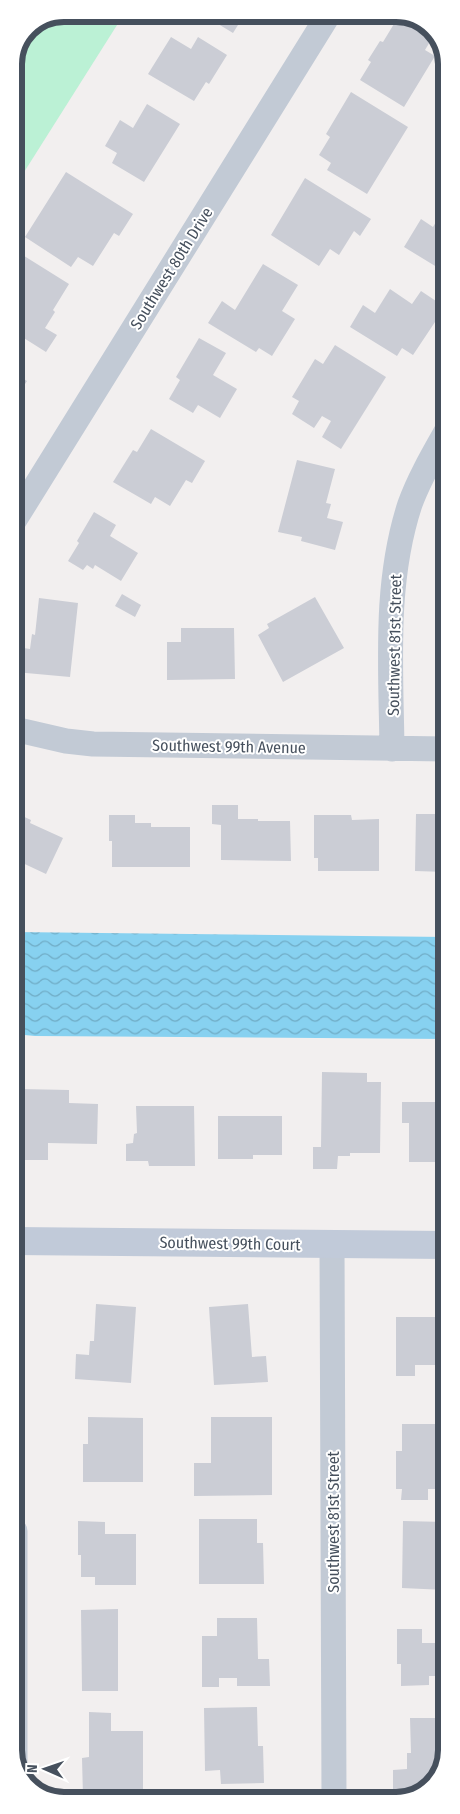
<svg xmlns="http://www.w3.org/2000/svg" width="460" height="1814" font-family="'Fira Sans Condensed',sans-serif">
	<defs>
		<pattern id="water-waves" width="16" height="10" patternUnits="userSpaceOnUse" patternTransform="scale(1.25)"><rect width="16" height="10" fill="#87d1f0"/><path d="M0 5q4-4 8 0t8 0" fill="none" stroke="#70acc6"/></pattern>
	</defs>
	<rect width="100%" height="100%" fill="#f2efef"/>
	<path fill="#bbf1d5" d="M64,14H124L14,188V64L29,28Z"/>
	<path fill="url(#water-waves)" d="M14,932L446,937V1039L35,1036L14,1034Z"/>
	<path fill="#cbcdd5" d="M206,14H254L250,21L243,17L233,33L205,16Z
		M400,14L427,25L430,27L434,35L425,50L435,56L404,107L360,80L371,62L368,60L380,41L383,42Z
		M171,37L191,49L198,37L227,55L209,84L206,82L194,101L148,74Z
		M351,92L408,127L367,194L327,170L331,163L319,155L330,137L326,134Z
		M147,104L180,124L144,182L112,163L117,153L105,146L120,120L133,128Z
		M66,172L133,214L119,236L114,233L93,266L78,257L71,267L25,237Z
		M305,178L371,219L360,236L354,231L339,255L330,249L319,266L271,235Z
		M445,207V272L404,247L421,219L433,227Z
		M21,254L69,284L53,310L55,312L45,328L57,335L46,352L19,335L21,332L14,327V266Z
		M263,264L298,285L282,311L295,319L272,356L259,348L256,352L208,323L222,301L235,310Z
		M390,289L412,304L421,291L445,307L413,355L402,348L397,356L350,327L363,305L375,313Z
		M199,338L226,353L213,375L237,389L220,418L198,405L193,413L169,399L180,380L176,377Z
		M335,345L386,377L341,449L322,437L331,421L322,416L314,428L292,414L299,401L292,397L315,359L323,364Z
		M14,373L27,381L14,401Z
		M151,429L205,461L192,483L186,480L170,506L155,497L151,504L113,482L133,450L137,452Z
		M297,460L335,469L326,503L331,504L327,518L343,522L335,550L301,541L302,537L278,532Z
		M94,512L116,525L110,536L138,553L121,581L95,565L93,569L87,565L83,570L68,561L79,543L77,541Z
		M122,594L141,605L135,617L115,606Z
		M315,597L344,648L283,682L258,635L269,628L267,624Z
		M39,598L78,603L70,677L15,672L17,647L30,649L32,634L35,635Z
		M181,628H234L235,679L167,680V642H181Z
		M445,670H446V686L442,685Z
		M14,798L24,802L18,814L31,820L30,823L63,838L46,874L14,859Z
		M212,805H238V819H258V821H290L291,861L221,860V825L212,824Z
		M416,814H446V872L415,871Z
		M109,815H135V823H151V827H190V867H112V841H109Z
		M314,815H351L352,820L379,819V871H318V858H314Z
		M322,1072L367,1073V1082H381L380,1153H350V1156H338L337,1169H313V1147H321Z
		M20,1089L69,1090V1103L98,1104L97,1144L48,1143V1160H19Z
		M402,1102H446V1162H409V1123H402Z
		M136,1106H194L195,1166H149L148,1161H126V1144L133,1143L134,1134L137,1133Z
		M218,1116H282V1155H253V1159H218Z
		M96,1304L136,1307L131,1383L75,1379L76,1354L89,1355L90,1341H94Z
		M248,1304L252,1357L266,1356L268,1382L214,1385L209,1307Z
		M396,1317H446V1365H415V1376H396Z
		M88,1417L143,1418V1482H83V1444H88Z
		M211,1417H272V1495L194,1496V1463H211Z
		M402,1424H446V1442H440V1489H428V1500H401L402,1489H396V1451H402Z
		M199,1519H257V1543H263L264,1584H199Z
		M78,1521L105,1522V1534H136V1585H95V1577H81V1555H78Z
		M403,1521L446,1522L445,1590L402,1588Z
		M118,1609V1691H82L81,1610Z
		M217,1618H257L258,1659H269L270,1686H237V1678H219V1687H202V1636H217Z
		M397,1629H422V1643H446V1676H429V1685L401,1686V1664H397Z
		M257,1707L258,1746H263L264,1783L221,1784L220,1770L205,1771L204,1708Z
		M89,1712L111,1713V1731H143V1796L121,1797V1800H96V1797H83L82,1758L89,1757Z
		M410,1718H446V1750L434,1783L412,1796H393V1770L407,1769V1753H411Z"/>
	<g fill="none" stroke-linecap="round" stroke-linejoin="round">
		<path stroke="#c2cad5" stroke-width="25" d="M14,521L329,14
			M14,729L66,741L93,744L446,749
			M392,749C391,667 384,583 410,504C419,479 433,455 446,432
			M332,1245L334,1799
			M15,1531V1761"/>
		<path stroke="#c1cad9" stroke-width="28" d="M14,1241L446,1245"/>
	</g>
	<g text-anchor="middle" stroke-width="4" stroke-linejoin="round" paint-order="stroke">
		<g font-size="16" fill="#46505d" stroke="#fff">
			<text transform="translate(171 268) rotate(-58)" y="6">Southwest 80th Drive</text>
			<text transform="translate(394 645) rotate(-89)" y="6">Southwest 81st Street</text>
			<text transform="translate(229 746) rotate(1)" y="6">Southwest 99th Avenue</text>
			<text transform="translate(230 1243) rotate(1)" y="6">Southwest 99th Court</text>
			<text transform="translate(333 1522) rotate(-90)" y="6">Southwest 81st Street</text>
		</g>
	</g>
	<path d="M0 0H460V1814H0ZM64 22H396A42 42 0 0 1 438 64V1750A42 42 0 0 1 396 1792H64A42 42 0 0 1 22 1750V64A42 42 0 0 1 64 22Z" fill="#fff" fill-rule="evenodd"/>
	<path fill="none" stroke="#46505d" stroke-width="6" d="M64 22H396A42 42 0 0 1 438 64V1750A42 42 0 0 1 396 1792H64A42 42 0 0 1 22 1750V64A42 42 0 0 1 64 22Z"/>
	<g transform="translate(45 1769) rotate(272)" stroke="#ffffff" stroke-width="4" paint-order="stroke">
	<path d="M0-4L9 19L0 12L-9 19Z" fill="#46505d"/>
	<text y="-8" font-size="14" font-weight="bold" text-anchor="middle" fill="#46505d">N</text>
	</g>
</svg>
